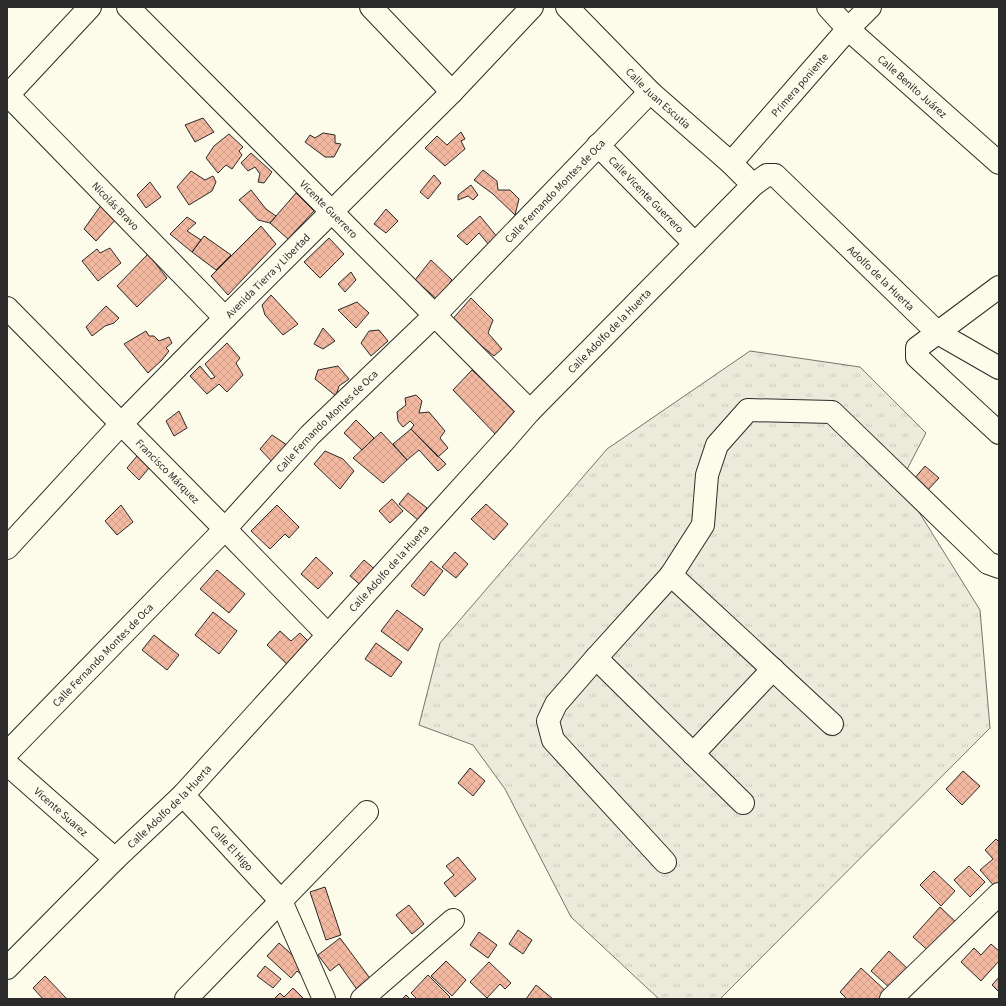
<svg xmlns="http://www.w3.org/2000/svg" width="1006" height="1006" font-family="'Source Sans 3',sans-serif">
	<defs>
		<pattern id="grass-tufts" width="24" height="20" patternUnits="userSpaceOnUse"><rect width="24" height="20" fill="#ecebdb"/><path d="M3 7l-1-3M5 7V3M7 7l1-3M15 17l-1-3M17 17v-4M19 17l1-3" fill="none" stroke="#cbcabc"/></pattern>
		<pattern id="building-cross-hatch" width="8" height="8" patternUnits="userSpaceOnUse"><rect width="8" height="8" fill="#f2b8a0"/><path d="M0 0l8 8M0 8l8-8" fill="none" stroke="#d09e8a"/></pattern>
	</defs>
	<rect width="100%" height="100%" fill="#fdfbea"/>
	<path fill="url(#grass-tufts)" stroke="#74746e" d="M750,351L860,367L926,433L903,477L917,509L980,610L990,728L720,999H659L571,917L505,789L473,745L419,725L440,643L607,449Z"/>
	<path fill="url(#building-cross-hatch)" stroke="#2b2b2b" d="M203,118L214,132L195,142L185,125Z
		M461,132L465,139L461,141L465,149L445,166L425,148L437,136L447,145Z
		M323,133L335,135V143L341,144L334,157H325L305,142L310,135L315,138Z
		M229,134L243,147L239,151L242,155L232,169L226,165L218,173L206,158L214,146Z
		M251,153L272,172L264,183L258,182L260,174L255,167L248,171L241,163Z
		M483,170L497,181L498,190H510L519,199L515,215L493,194L474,180Z
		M191,171L205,180L213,176L216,182L212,191L189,205L177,187Z
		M434,175L441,183L428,199L420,192Z
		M150,182L161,197L146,208L137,195Z
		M471,185L478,195L473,200L468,196L458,200V195Z
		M251,190L266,209L276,216L270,223L258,220L239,200Z
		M296,193L314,211L288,239L270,223Z
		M102,204L117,218L96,241L84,229Z
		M386,209L398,221L386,233L374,224Z
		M480,216L498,238L489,245L479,233L467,245L457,236Z
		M187,217L196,223L187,231L201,240L192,252L170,234Z
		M261,226L276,244L228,295L211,276Z
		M204,236L231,255L216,270L192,252Z
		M329,238L344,254L320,278L304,262Z
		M110,248L121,263L98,281L82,261L97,249L100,253Z
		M148,254L167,278L137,307L117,286Z
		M431,260L452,280L438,300L415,280Z
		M351,272L356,280L345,292L338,284Z
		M271,295L298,324L283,335L265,315L262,305Z
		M471,298L493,320L488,333L502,349L494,356L451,321Z
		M357,302L369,313L356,328L338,310Z
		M106,306L119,318L114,323L105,326L92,336L86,327Z
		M323,328L335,341L323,349L314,344Z
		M379,330L388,341L371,356L361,343L369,331Z
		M146,331L149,336H154L159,341L169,337L172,343L166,348L169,351L162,360L148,373L124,344Z
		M227,343L240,358L236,363L243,375L227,392L219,384L207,394L190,376L200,366L211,379L215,377L205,364Z
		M338,366L349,379L339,386L336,396L315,379L318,370Z
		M472,370L521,415L500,439L453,390Z
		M416,395L422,401L419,413L429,412L445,431L440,438L448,448L438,457L411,429L414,425L410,421L403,427L398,421L397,412L406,405L405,398Z
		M179,411L187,428L174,436L166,421Z
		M356,420L374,438L362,450L344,433Z
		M411,429L446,464L438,471L419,450L407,460L393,444Z
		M381,432L407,460L383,483L353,458Z
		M272,435L290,447L275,465L260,449Z
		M325,451L343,459L354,471L340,489L314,464Z
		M137,456L149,468L139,480L127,468Z
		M925,466L939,478L927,491L914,479Z
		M408,493L427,508L418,520L399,504Z
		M392,499L403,511L390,523L379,511Z
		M486,504L508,524L494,540L471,519Z
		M121,505L133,522L117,535L105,521Z
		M277,505L299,527L289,538L285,534L270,549L251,531Z
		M455,552L468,564L456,578L442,567Z
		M316,557L333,573L318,589L301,574Z
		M364,560L378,572L364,588L350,576Z
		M431,561L443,571L424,596L411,586Z
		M217,570L245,594L229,613L200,589Z
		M397,610L423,629L408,651L381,631Z
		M213,612L237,631L219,654L195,635Z
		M280,631L291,641L300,633L314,647L292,669L267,645Z
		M154,635L179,655L167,670L142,650Z
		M376,643L402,662L391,677L365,659Z
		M470,768L485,781L473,796L458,783Z
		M963,771L980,786L962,805L946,789Z
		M996,839L999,842V885L996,888L980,870L993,859L985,850Z
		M458,857L476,879L455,897L444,883L454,875L446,866Z
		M969,866L985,882L970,897L954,880Z
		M934,871L955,891L941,906L920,885Z
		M325,887L341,935L326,940L310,892Z
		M409,905L424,924L412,934L396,915Z
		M940,907L959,925L932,954L913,937Z
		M518,930L532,940L523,954L509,944Z
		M479,932L497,945L488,958L470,945Z
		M340,938L372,981L358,991L339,964L330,971L318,955Z
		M279,943L308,969L302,975L297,971L291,978L267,956Z
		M991,944L999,951V961L981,981L961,962L974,948L981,955Z
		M889,951L909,970L891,989L871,971Z
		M446,961L466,980L452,996L431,976Z
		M489,962L511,983L505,989L500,984L487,998L470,982Z
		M265,966L281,979L273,988L257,976Z
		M861,968L889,994L885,999H847L840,992Z
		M428,975L450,997L448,999H417L411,993Z
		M45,976L67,999H43L33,988Z
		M999,977V992L992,985Z
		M536,985L553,999H526Z
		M293,988L304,999H274L280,993L284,997Z
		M406,995L410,999H402Z"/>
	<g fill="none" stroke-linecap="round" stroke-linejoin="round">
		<g stroke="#2b2b2b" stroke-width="24">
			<g id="minor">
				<path id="s1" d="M128,7L530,411"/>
				<path d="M371,7L452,92"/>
				<path id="s2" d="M567,7L650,92L731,163L753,185"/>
				<path id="s3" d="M828,7L848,29L999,163"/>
				<path id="s4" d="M7,94L225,318"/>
				<path d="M7,96L90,7"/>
				<path id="s5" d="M598,145L695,244"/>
				<path id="s6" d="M731,163L848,29L870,7"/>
				<path d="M999,287L917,348V357L999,433"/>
				<path id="s7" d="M7,308L225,529L328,635"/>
				<path id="s8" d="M7,548L121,424L225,318L452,92L532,7"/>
				<path d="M671,575L832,724"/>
				<path d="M596,658L743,803"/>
				<path id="s9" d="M7,753L225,529L310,435L435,315L650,92"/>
				<path d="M693,754L773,669"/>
				<path id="s10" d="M7,764L115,859"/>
				<path id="s11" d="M183,795L281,901L324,999"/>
				<path d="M665,862L553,740L548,721L556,704L596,658L671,575L703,525L707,475L717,445L748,410L832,412L988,563L999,567"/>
				<path id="s12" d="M7,968L115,859L183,795L504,441L530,411L753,185L767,175H775L938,333L999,368"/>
				<path d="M186,999L367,812"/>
				<path d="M362,999L453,920"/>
				<path d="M891,999L999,894"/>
			</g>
		</g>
		<use href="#minor" stroke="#fdfbea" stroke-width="22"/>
	</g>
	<g text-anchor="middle" stroke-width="3" stroke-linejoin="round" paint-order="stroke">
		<g font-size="11" fill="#2b2b2b" stroke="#fdfbea">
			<text dy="4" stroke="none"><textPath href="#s6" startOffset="104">Primera poniente</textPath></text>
			<text dy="4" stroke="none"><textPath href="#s3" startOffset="116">Calle Benito Juárez</textPath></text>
			<text dy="4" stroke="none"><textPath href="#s2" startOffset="129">Calle Juan Escutia</textPath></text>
			<text dy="4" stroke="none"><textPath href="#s9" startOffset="785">Calle Fernando Montes de Oca</textPath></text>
			<text dy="4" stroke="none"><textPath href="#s5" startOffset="69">Calle Vicente Guerrero</textPath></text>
			<text dy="4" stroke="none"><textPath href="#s4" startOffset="156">Nicolás Bravo</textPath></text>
			<text dy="4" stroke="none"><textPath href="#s1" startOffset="285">Vicente Guerrero</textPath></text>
			<text dy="4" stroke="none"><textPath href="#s8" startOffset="377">Avenida Tierra y Libertad</textPath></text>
			<text dy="4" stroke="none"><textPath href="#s12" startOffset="1255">Adolfo de la Huerta</textPath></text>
			<text dy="4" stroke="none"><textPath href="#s12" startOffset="877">Calle Adolfo de la Huerta</textPath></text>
			<text dy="4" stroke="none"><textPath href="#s9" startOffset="461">Calle Fernando Montes de Oca</textPath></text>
			<text dy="4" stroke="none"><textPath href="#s7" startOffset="229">Francisco Márquez</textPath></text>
			<text dy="4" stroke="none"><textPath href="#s12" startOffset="553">Calle Adolfo de la Huerta</textPath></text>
			<text dy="4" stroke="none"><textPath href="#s9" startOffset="137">Calle Fernando Montes de Oca</textPath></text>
			<text dy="4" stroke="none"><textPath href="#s12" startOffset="229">Calle Adolfo de la Huerta</textPath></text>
			<text dy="4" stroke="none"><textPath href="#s10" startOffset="72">Vicente Suarez</textPath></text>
			<text dy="4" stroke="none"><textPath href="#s11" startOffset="72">Calle El Higo</textPath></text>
		</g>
	</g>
	<rect width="1006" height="1006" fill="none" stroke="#2b2b2b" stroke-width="16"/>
</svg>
